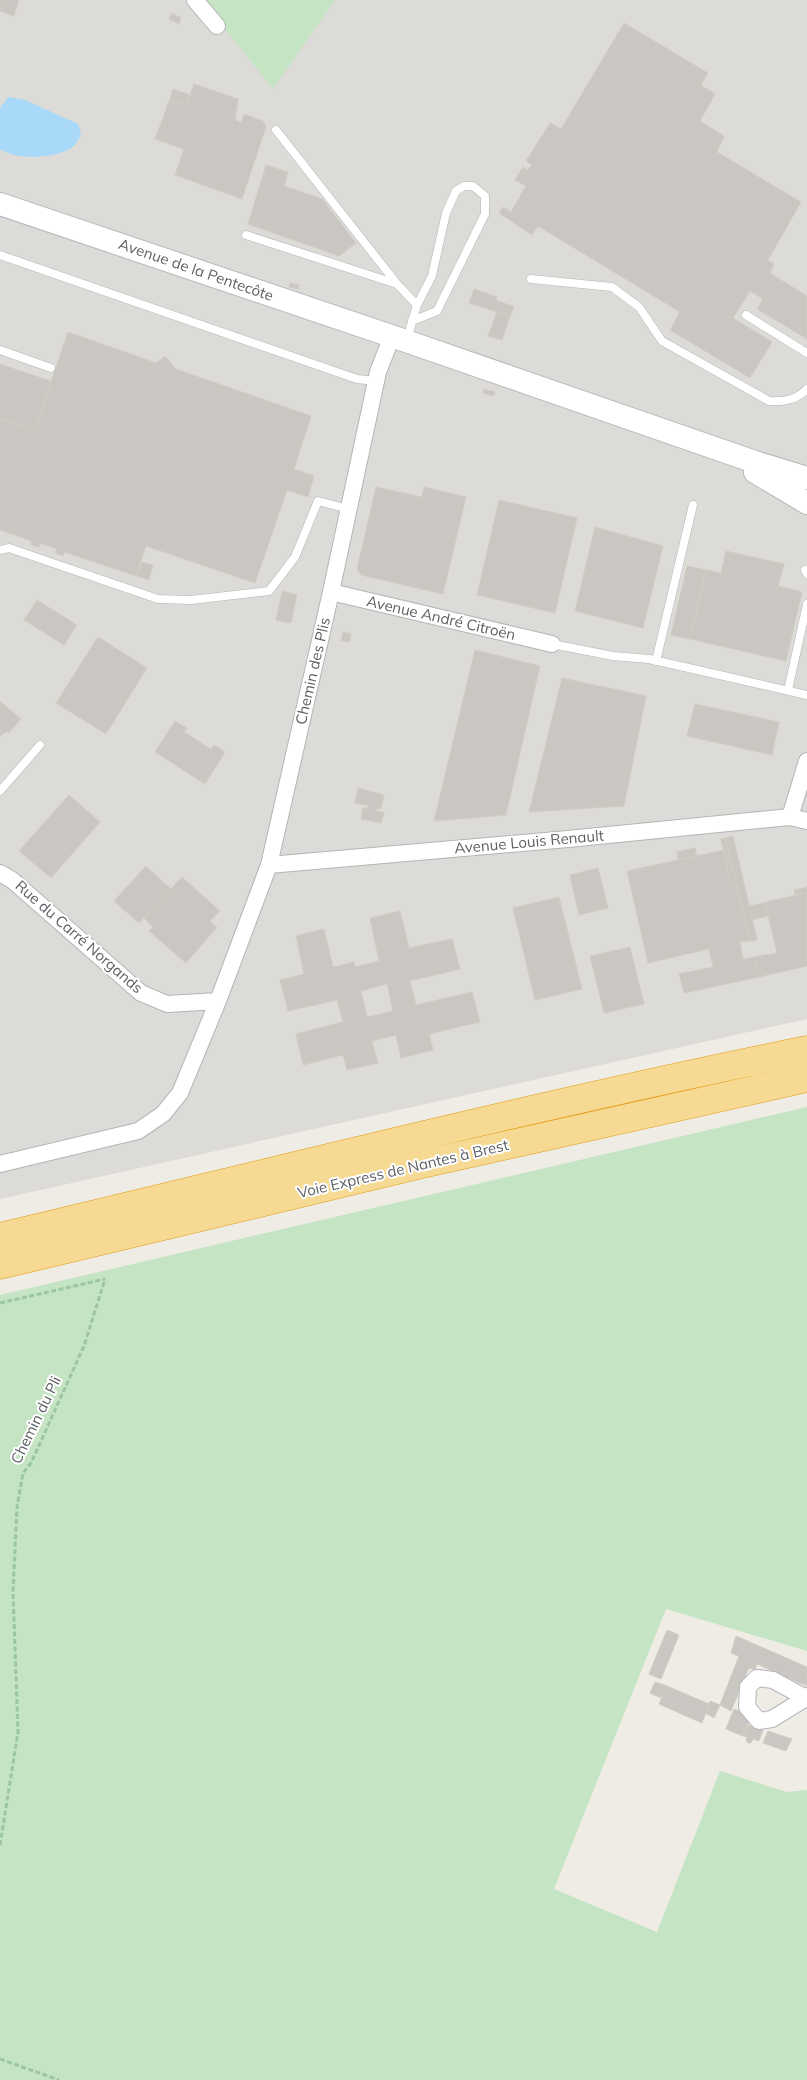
<svg xmlns="http://www.w3.org/2000/svg" width="807" height="2080" font-family="Mulish,sans-serif">
	<rect width="100%" height="100%" fill="#eeece5"/>
	<path fill="#dddbd7" d="M0,0H807V1019L0,1199Z"/>
	<path fill="#c4e4c3" d="M202,0H335L273,89Z
		M807,1107V1651L666,1609L554,1889L657,1932L720,1771L787,1792L807,1790V2080H0V1295Z"/>
	<path fill="#a9d9f9" d="M8,97L25,100L78,124L81,135C79,138 77,142 75,145C61,159 15,161 0,149V108Z"/>
	<path fill="#cac6c2" stroke="#d2cdc3" fill-rule="evenodd" d="M0,0H19L14,16L0,11Z
		M172,13L181,18L179,24L169,19Z
		M624,23L708,73L701,85L715,94L700,121L724,136L717,152L801,202L768,260L774,264L770,273L807,296V339L757,309L763,299L750,291L733,318L772,342L750,378L670,330L680,312L538,226L532,235L499,213L503,207L511,212L526,186L515,180L523,167L528,170L532,165L526,161L550,123L561,129Z
		M194,84L238,99L235,120L241,123L244,114L263,121L266,127L242,199L175,175L184,149L155,139L170,99L187,105Z
		M173,89L190,95L187,105L170,99Z
		M266,165L288,172L284,186L322,199L356,243L339,256L248,224Z
		M290,283L299,285L298,289L289,287Z
		M474,289L497,297L496,300L514,307L510,316L469,303Z
		M497,312L510,316L502,340L488,336Z
		M68,332L156,363L165,356L176,369L311,416L294,469L314,476L308,497L287,490L255,583L146,546L136,576L64,552L63,556L55,553L57,549L40,543L39,547L31,545L32,541L0,530V419L34,431Z
		M0,364L51,381L34,431L0,419Z
		M484,389L495,392L493,396L483,393Z
		M376,487L422,497L424,487L466,497L443,594L361,575L357,569Z
		M499,500L577,518L555,613L477,595Z
		M595,527L663,546L643,628L575,611Z
		M726,551L784,564L778,586L802,592L786,661L690,639L706,570L721,573Z
		M142,562L153,565L149,580L137,576Z
		M687,566L706,570L690,639L671,635Z
		M282,591L297,595L291,623L276,620Z
		M37,600L77,625L64,645L24,620Z
		M343,632L351,634L350,642L341,641Z
		M98,637L147,668L106,734L56,703Z
		M475,650L540,666L506,815L434,821Z
		M562,678L646,696L624,806L529,812Z
		M0,701L21,719L9,733L6,731L0,737Z
		M695,704L779,722L772,755L687,736Z
		M175,721L187,728L184,732L211,749L214,745L225,752L205,784L155,752Z
		M358,788L384,795L381,809L377,808L376,811L384,813L381,823L361,819L363,808L367,809L368,805L355,803Z
		M69,795L100,822L51,878L19,851Z
		M733,836L744,883L736,884L725,838Z
		M725,838L728,849L736,884L731,885L721,839Z
		M695,848L697,856L678,860L677,852Z
		M724,850L731,885L736,884L750,941L740,942L743,959L754,957L759,977L684,993L679,974L713,967L709,949L648,963L627,871Z
		M146,866L171,889L139,923L114,901Z
		M598,868L608,908L579,915L570,875Z
		M182,877L220,911L210,921L217,927L186,963L149,931L153,927L144,918Z
		M744,883L757,940L750,941L736,884Z
		M807,887V893L795,895L794,890Z
		M807,893V966L759,977L754,957L777,953L765,902Z
		M559,897L582,989L535,1000L513,908Z
		M765,903L768,916L752,920L749,906Z
		M400,911L409,948L452,939L460,969L410,981L416,1005L472,992L480,1022L429,1034L433,1050L401,1058L396,1035L372,1041L378,1063L347,1070L343,1055L303,1065L296,1034L343,1022L337,1000L288,1011L280,980L304,974L296,936L324,929L333,967L354,962L355,967L379,961L370,918ZM387,984L393,1011L367,1017L361,991Z
		M630,947L644,1004L604,1013L590,956Z
		M667,1630L679,1635L661,1679L649,1674Z
		M736,1636L807,1667V1686L757,1664L755,1670L749,1668L731,1711L720,1705L739,1656L731,1653Z
		M655,1682L667,1686L661,1698L650,1693Z
		M667,1686L709,1704L702,1723L659,1704Z
		M710,1701L720,1705L714,1718L705,1713Z
		M734,1709L751,1716L743,1736L726,1729Z
		M748,1725L763,1730L759,1741L753,1739L751,1743H748L746,1740L747,1737L743,1736Z
		M768,1731L792,1739L786,1751L763,1743Z"/>
	<g fill="none" stroke-linecap="round" stroke-linejoin="round">
		<g stroke="#b2b5b9" stroke-width="9">
			<path id="lane" d="M276,130L397,284
				M246,235L397,284L417,305
				M0,255L357,379L376,381
				M531,279L612,287L639,307L662,341L769,401C784,402 796,400 807,389
				M746,315L807,353
				M407,339L417,305L432,276L446,213L456,191L464,186H473L485,196V214L437,311L412,321
				M0,350L51,368
				M0,550L9,548L158,599L191,600L269,591L295,557L318,501L349,509
				M805,570L807,574
				M552,644L613,656L649,659L807,695
				M656,661L693,505
				M788,690L807,604
				M0,791L40,745"/>
		</g>
		<g stroke="#b2b5b9" stroke-width="18">
			<path id="street" d="M195,0L217,26
				M331,592L552,644
				M790,817L807,761
				M269,865L568,839L790,817L807,821
				M0,873L12,880L141,993L167,1004L218,1001
				M0,1164L138,1131L163,1114L180,1093L218,1001L269,865L331,592L378,372L392,336
				M806,1698L773,1680L757,1678L748,1687L747,1707L759,1721L772,1719L806,1698L807,1696"/>
		</g>
		<g stroke="#b3b7bb" stroke-width="24">
			<path id="secondary" d="M0,204L406,341L755,462L807,478
				M755,472L807,503"/>
		</g>
		<g stroke="#e49a0f" stroke-width="29">
			<path id="highway" d="M0,1237C269,1173 536,1105 807,1050
				M0,1265L418,1165L807,1078"/>
		</g>
		<path stroke="#9cc5a6" stroke-width="3" stroke-dasharray="5 2.5" stroke-linecap="butt" d="M0,1303L105,1279
			M0,1845L18,1732L13,1591L17,1507L23,1473L31,1463L84,1346L105,1279
			M0,2059L59,2080"/>
		<use href="#lane" stroke="#fff" stroke-width="8"/>
		<use href="#street" stroke="#fff" stroke-width="16"/>
		<use href="#secondary" stroke="#fff" stroke-width="22"/>
		<use href="#highway" stroke="#f6da94" stroke-width="28"/>
	</g>
	<g text-anchor="middle" stroke-width="4" stroke-linejoin="round" paint-order="stroke">
		<g font-size="15" fill="#5c6064" stroke="#fff">
			<text transform="translate(196 270) rotate(19)" y="5">Avenue de la Pentecôte</text>
			<text transform="translate(441 618) rotate(13)" y="5">Avenue André Citroën</text>
			<text transform="translate(313 671) rotate(-77)" y="5">Chemin des Plis</text>
			<text transform="translate(529 842) rotate(-5)" y="5">Avenue Louis Renault</text>
			<text transform="translate(79 937) rotate(41)" y="5">Rue du Carré Norgands</text>
			<text transform="translate(403 1169) rotate(-13)" y="5">Voie Express de Nantes à Brest</text>
			<text transform="translate(36 1420) rotate(-64)" y="5">Chemin du Pli</text>
		</g>
	</g>
</svg>
